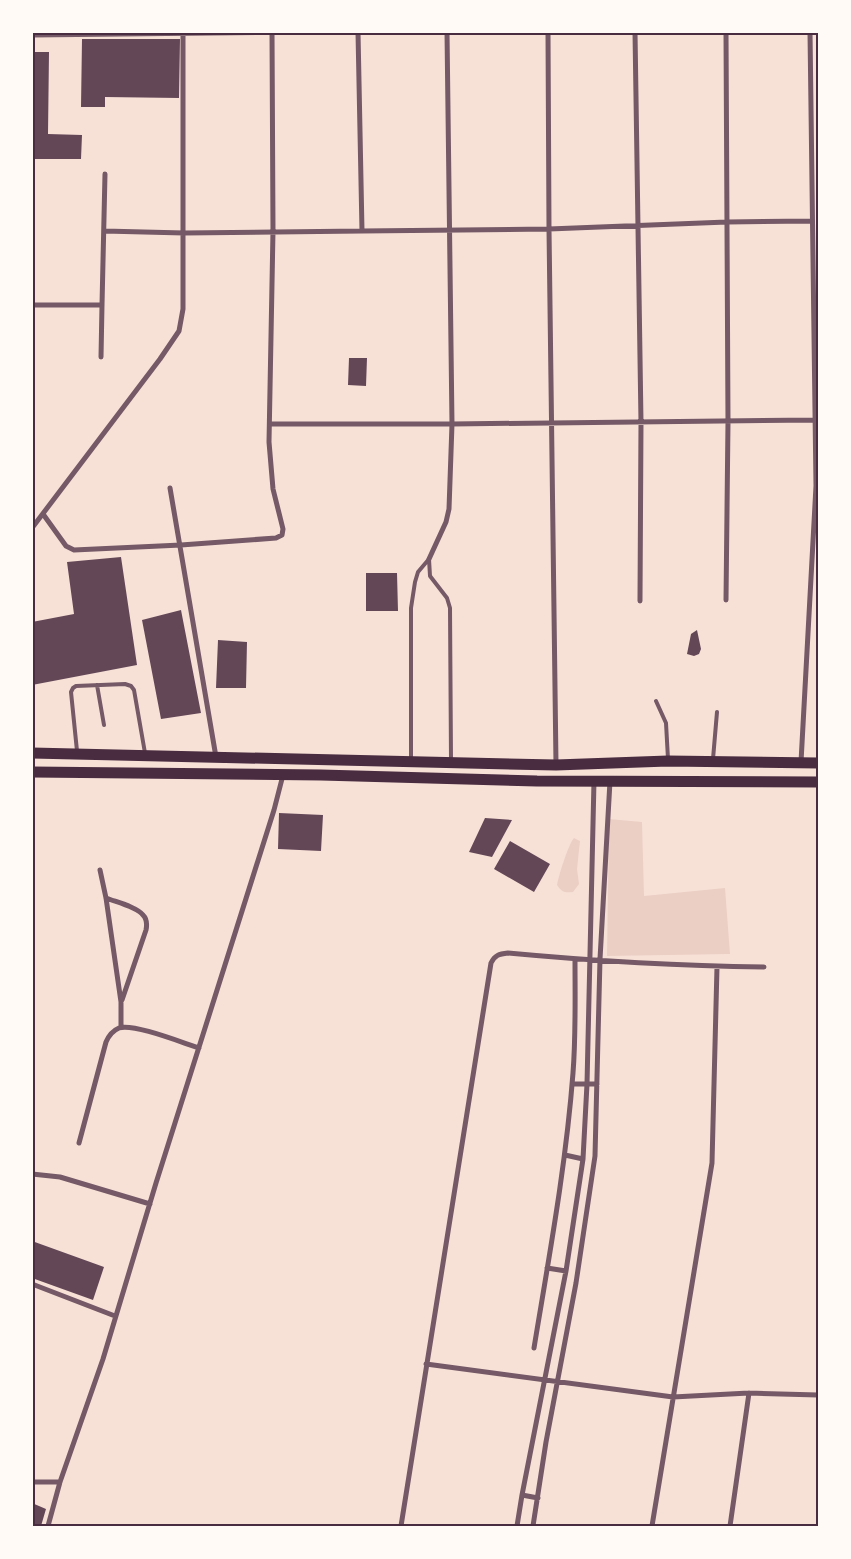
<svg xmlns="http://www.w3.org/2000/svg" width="851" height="1559" font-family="'Times New Roman',serif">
	<rect width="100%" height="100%" fill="#f7e1d7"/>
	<path fill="#ebcfc5" d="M609,819L642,822L644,896L725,888L730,954L607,956Z
		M574,838L580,841L577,869L579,884L573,892C564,893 562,892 557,885C559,875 568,845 574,838Z"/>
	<path fill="#644757" d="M82,39H180L179,98L105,97V107H81Z
		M32,52H49L48,134L82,135L81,159H32Z
		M349,358H367L366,386L348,385Z
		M121,557L137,665L32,685V622L74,614L67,562Z
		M366,573H397L398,611H366Z
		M181,610L201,713L161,719L142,620Z
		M697,630L701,649L699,654L694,656L687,654L691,634Z
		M218,640L247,642L246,688H216Z
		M279,813L323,815L321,851L278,849Z
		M485,818L512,820L492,857L469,852Z
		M510,841L550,864L534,892L494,869Z
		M32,1241L104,1267L93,1300L32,1278Z
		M32,1503L46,1509L41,1526H32Z"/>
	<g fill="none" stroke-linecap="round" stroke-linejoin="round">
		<path stroke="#755966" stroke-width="4" d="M429,559L430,576L447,598L450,608L451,760
			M97,685L104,725
			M656,701L666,723L668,759
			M77,751L71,692L73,688L76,686L125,684L131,686L134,690L145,753
			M411,759V608L415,582L418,572L429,559
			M713,759L717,712"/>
		<path stroke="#755966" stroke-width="5" d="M358,32L362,231L549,229L727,222L812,221
			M548,32L549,229L556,764
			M635,32L641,422L640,601
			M726,32L728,422L726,600
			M32,35L289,32
			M104,231L184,233L362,231
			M32,305H102L105,174
			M101,357L102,305
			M270,424H452L815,420
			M170,488L216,757
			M43,514L66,546L74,550L181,545L276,538L282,535L283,529L273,489L269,442L273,231L272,32
			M32,528L160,359L179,331L183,309V32
			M429,559L446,522L449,509L452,424L447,32
			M801,762L816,486L810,32
			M100,870L106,898L121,1002V1027
			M106,898C116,902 137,907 143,915C147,919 147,925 146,930L122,1000
			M572,1084H597
			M79,1143L106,1042C109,1035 112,1031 119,1028C133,1023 183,1043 199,1048
			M565,1155L583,1159
			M32,1174L60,1177L150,1204
			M547,1268L566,1271
			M32,1284L115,1316
			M534,1348C549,1257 566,1165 573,1073C576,1035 575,997 575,959
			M426,1364L673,1397L749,1393L818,1395
			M32,1482H60
			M522,1495L538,1498
			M48,1526L60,1482L103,1359L156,1183L274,810L283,775
			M401,1526L491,963C495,955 499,954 508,953C593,961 679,966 764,967
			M517,1526L522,1495L566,1271L583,1159L587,1084L594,781
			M533,1526L546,1442L576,1283L595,1156L600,959L610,781
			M652,1526L712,1163L717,967
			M730,1526L749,1393"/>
		<path stroke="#4a2c40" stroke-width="11" d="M32,753L556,765L668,761L818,763
			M32,772L321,775L537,781L818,782"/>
	</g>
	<rect width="851" height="1559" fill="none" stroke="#fffaf5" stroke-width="68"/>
	<rect x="34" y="34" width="783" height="1491" fill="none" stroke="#4a2c40" stroke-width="2"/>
</svg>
